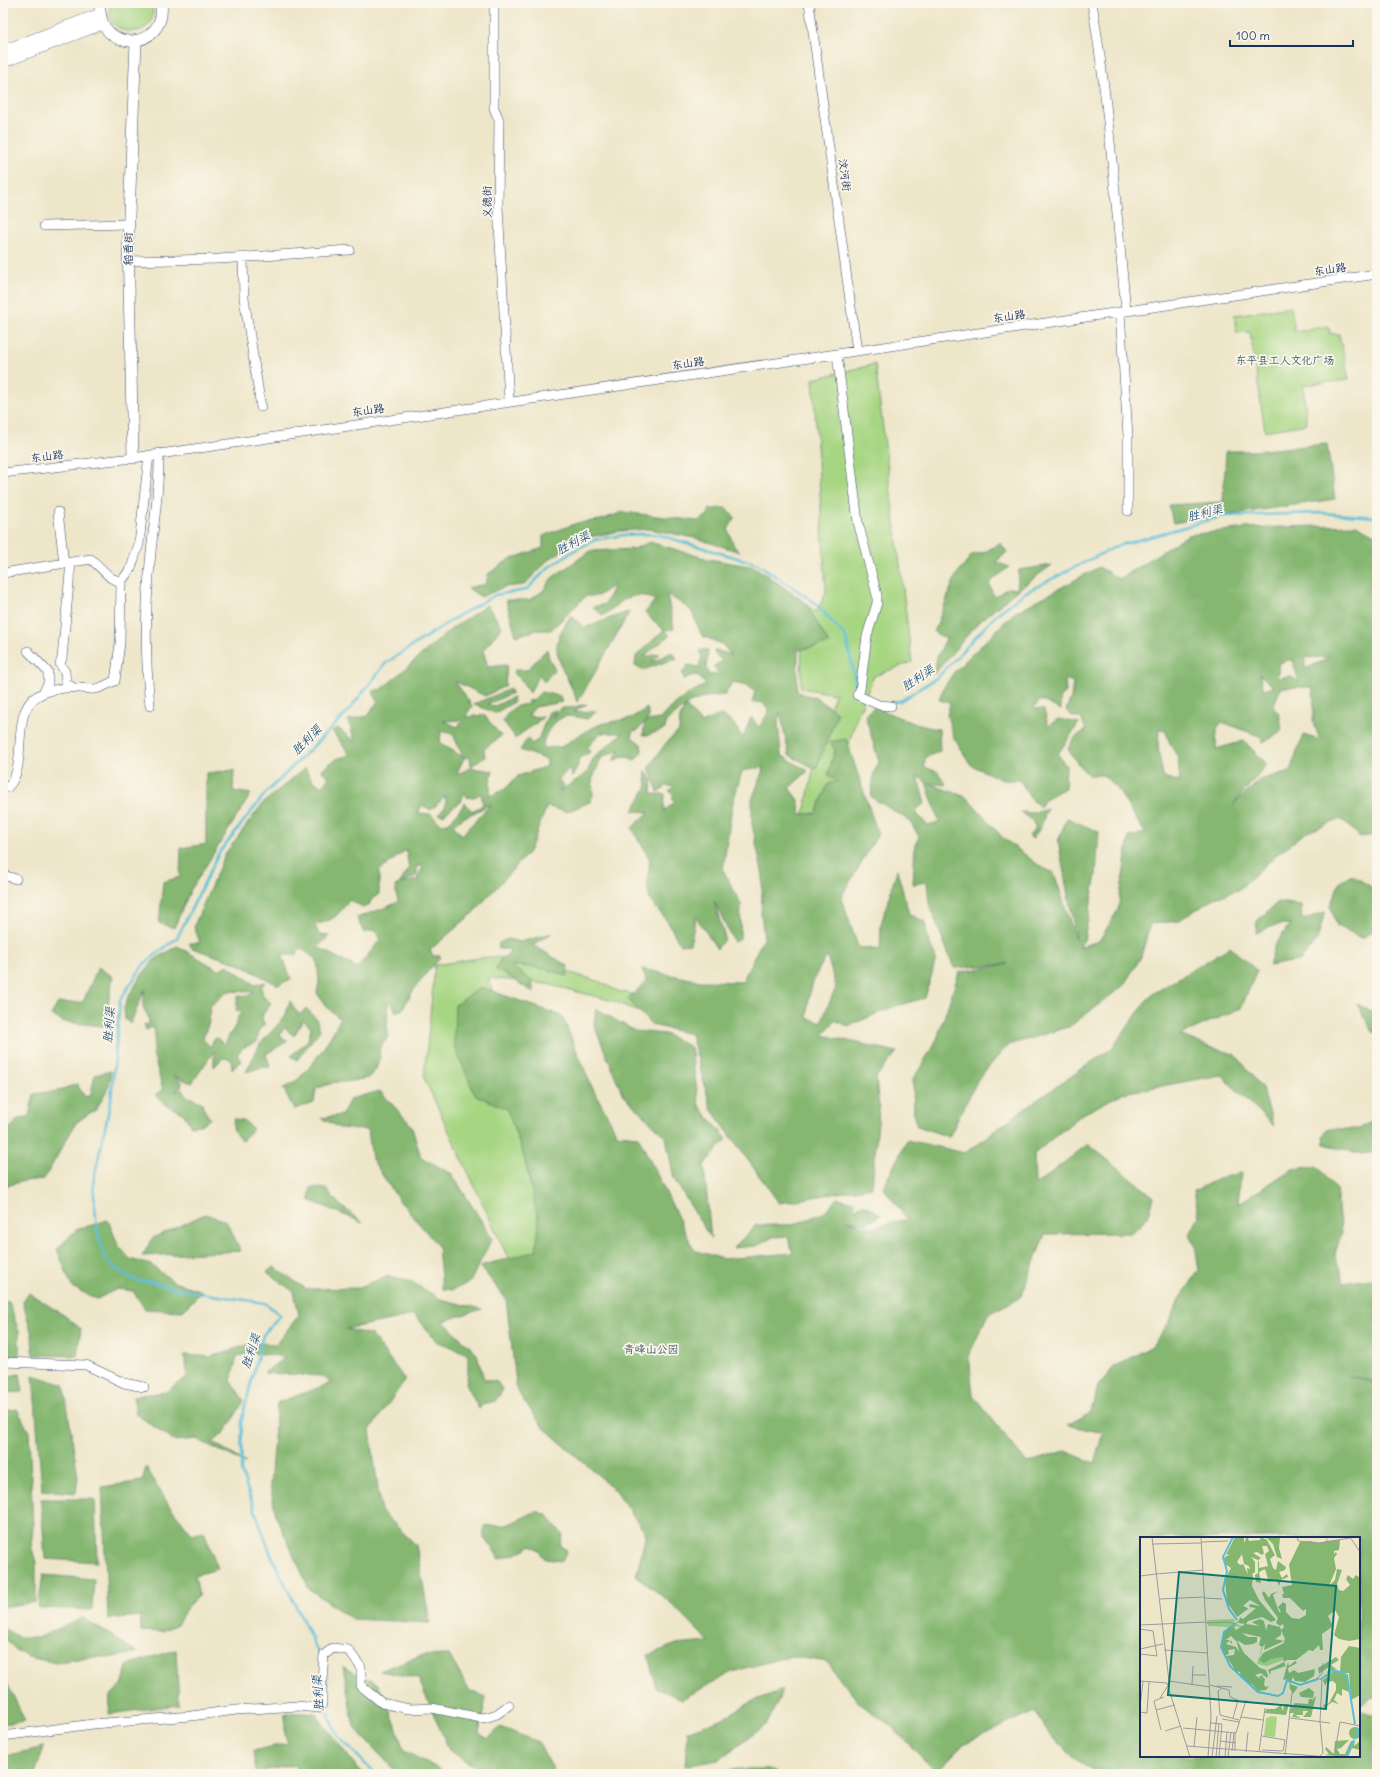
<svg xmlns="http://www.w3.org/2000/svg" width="1380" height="1777" font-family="Delius,'LXGW WenKai TC',sans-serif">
	<rect width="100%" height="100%" fill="#fbf7ec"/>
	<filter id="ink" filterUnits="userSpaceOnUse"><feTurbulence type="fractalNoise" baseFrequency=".025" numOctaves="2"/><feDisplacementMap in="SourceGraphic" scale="8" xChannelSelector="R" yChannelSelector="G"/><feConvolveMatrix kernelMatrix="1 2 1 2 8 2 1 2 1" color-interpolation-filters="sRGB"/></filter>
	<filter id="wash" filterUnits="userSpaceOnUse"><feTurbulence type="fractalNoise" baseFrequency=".012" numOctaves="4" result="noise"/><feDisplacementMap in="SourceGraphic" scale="16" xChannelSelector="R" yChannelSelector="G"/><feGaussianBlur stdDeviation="0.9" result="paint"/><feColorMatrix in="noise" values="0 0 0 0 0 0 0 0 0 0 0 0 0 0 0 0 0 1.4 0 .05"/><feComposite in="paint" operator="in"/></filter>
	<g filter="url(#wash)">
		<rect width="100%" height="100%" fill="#eee6c9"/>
		<path fill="#a7d683" stroke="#618270" d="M111,3H152C163,43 98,39 111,3Z
			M1291,307L1295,332L1328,326L1331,334H1339L1349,380L1303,385L1307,424L1265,431L1250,332L1237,333L1234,315Z
			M875,364L912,662L874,676L857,717L823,825L756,1006L661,1021L613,1001L547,984L488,978L519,1069L561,1371L424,1078L435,965L486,957L524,958L600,982L618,991L687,1006L733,996L761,962L790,878L820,739L835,694L801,688L802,627L755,575L817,612L826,592L813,379Z"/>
		<path fill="#85b771" stroke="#507368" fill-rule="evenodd" d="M1327,444L1335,499L1173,523L1169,505L1223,502L1226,451H1252Z
			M726,508L735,517L728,530L734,546L740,552L695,538L649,529L620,531L580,539L548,560L524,585L504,587L481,597L468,588L486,584L488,574L510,559L543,548V536L577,523L601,520L623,512L698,521L708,515L710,509Z
			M1356,525L1377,536V835L1360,837L1341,819L1305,833L1280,852L1238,890L1215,898L1178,921L1150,924L1141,957L1123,986L1069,1027L1008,1045L978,1079L949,1137L917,1126L914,1117L913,1080L937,1039L959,972L1008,964L954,968L929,904L927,882L913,884L915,845L919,837L910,821L871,797L874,772L879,762L865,715L875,706C891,715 922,728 939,729L940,751L925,758L924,767L938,772L946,785L928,783L966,797L1003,838L1041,867L1054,873L1077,943L1058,841L1067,818L1099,832L1096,875L1084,940L1079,947L1099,941L1118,910L1129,837L1145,833L1116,787L1103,775H1088L1078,764L1068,749L1074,738L1086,730L1081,718L1072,716L1066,710L1071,698L1073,682L1065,679L1066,692L1060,698L1061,710L1041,700L1033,708L1044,710L1048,726L1058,719L1079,723L1058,754L1066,766L1065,788L1045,799L1040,807L1030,798L1020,780H1002L971,765L954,738L947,716L950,703L939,700L943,689L954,672L1014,613L1099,567L1119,579L1188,535L1247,528ZM1320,657L1329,658L1305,669V658ZM1292,659L1299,682L1290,676L1277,678L1280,663ZM1259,674L1274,687H1273L1264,690ZM1281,687H1312L1314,697L1313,721L1320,740L1303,735L1290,771L1260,780L1233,805L1267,764L1244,741L1216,749L1217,728L1222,722L1262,737V744L1282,730L1279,713L1273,707ZM1159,728L1166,732L1171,746L1178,757L1180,782L1163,777L1158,747ZM917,776L926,782L939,822L928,825L914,811L925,803Z
			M650,542L708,559L755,567L806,603L829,644L798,650L797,692L817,698L838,713L816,769L789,755L780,711L778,721L781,755L808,771L789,788L798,800L801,814L816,813L828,784L838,781L828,775L835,749L829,742L846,739L878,834L841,897L858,947L880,950L881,924L897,870L909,914L925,922L928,939L936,959L925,998L895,1006L848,1026L835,1020L823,1035L897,1052L876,1077L879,1110L872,1187L779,1203L711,1109L691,1034L652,1025L628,999L647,981L642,969L700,981L742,982L764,937L761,913L763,876L752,824V800L764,767L742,771L732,806L723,870L741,904L740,939L734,942L714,901L725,938L717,949L696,917L690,944L680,945L668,922L650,901L647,883L650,860L632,828L649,812L633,811L647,786L645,770L652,780L651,794H665L664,811L675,802L672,798L674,795L669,791L673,789L672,786H666L658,792L649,767L666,743L679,731L680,718L685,707L666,721L665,729L648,735H643L645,722L638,730L632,731V737L641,744L642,751L635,760L625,756L613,761L619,750L602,757L592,780L593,795L590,802L566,812L547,806L529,852L472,914L430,950L433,956H440C438,963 432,966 428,971C419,983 408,996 403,1009L396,1012L391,1001L388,1004L387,1028L389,1036L379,1049L380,1059L376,1069L368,1078L345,1082H335L316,1089L314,1103L294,1109L283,1088C304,1083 331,1038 340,1019L325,1005L317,993L319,982L317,960L301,948L296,955H282L291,979L278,985L239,964L192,948L189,943H200L194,926L225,854L263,803L305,768L311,779L322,787L329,777L321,770L336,759L350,755L332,731L338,728L355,742L348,720L368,716L378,701L372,691L382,689L451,629L487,605L502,627L483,650L488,667L507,665L505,686L485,696L455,681L472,706L465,717L484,715L501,736L484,749L485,757L471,766L470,757L464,758L456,775L470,768L493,771L490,782V796L505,789L518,776L547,766V760L520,750L528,738L531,744L538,740L549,712L556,710L552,718L560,708H569L587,704L573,712L597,711L587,719C581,718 574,716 568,716C555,717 542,736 543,748L561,747L586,731L601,724L631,718L647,708L649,717L646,721L660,719C672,705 689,692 706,685L697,675L690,676L685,680L682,674L688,665L699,667L702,657L700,650H708L706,668L709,675L719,674L714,666L722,661L714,653L715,650L731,655L722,644L702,636L691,610L667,594L674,629L665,630L670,635L643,657L659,654L651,663L672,652L677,658L643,670L635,666L636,656L664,630L645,613L655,600C633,588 620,602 603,616L593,607L605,604L614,585L598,596H586L551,630H537L516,636L506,600H529L543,591L552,578L590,551L634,549ZM732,682L744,684L755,691L752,703L762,702L769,711L759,728L751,717L743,738L733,723L721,715L701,723L686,706L687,704L705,697L725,695ZM463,720L458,727L443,721ZM441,731L453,734L463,757L440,743ZM600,733H623L594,757L587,773L560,791L564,785L560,781L559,783L558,781L569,768L572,777L578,765V759L590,752L587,748ZM465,792L467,797L473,798L481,793L483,805L472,811L465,803L450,822L441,825L431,814L418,813L422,805L431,810L446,796L445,807L439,814L443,815L461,801ZM491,804L462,835L453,825L463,818ZM406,850L409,869L399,884L395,886L398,902C385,909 371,912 357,918L364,933L375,930L380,940L357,968L318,947L329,936L319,935L315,925C335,919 337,917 349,900L363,907L369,906L371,900L379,894V871ZM417,865L423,867L417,878L419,879L401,884L417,875ZM827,956L836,987L821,1022L807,1018C807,995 814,974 827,956Z
			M1000,543L1007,552L996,562L1009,567L989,583L994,597L1008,588L1017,589L1019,570L1052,565L1015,592L976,625L934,674L937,657L946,639L934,632L956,575L972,555L985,552Z
			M630,611L582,695L577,702C572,683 552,658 558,640C560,631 567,623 571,615L584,628Z
			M547,649L549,658L555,669L544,682L539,674L530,693L519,677L514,674L515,670H527Z
			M510,689L512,693L488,704L493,707L513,697L514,702L495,713L474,704Z
			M541,692L560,696L562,702L535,707L528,716L543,717C534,726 524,730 515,739L513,734L503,721C510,708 515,705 529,704L527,701L533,700Z
			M234,770L233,791L251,794L190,891L174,928L159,923L163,882L180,877L181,848L206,844V773Z
			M1047,809L1040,828L1033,839L1029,836L1036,828L1032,820L1021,812L1035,813Z
			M1352,875L1371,887H1377V929L1362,938L1337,926L1330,905L1340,882Z
			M1278,902L1301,905L1302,920L1325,912L1317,940L1301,960L1269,966L1275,945L1290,924L1276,925L1256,933L1257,921Z
			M552,933L533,945L568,966L567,976C549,970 530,965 511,966L532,981L534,992C520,985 511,976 496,970L500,960L507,955L511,949H498L499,943L508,939L520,942Z
			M177,946L219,970L227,965L255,985L265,982L261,987L263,996L271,1003L263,1014L262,1020L265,1024L259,1030L257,1042L244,1047L237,1055L241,1061L232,1070L231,1059L223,1058L214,1067V1051L192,1083L173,1076L182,1082L181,1088L175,1091L184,1090V1095L203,1103L202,1106L210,1119L200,1125L191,1126L183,1113L168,1106L155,1095L163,1090L153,1053L155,1033L153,1027L146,1030L144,1025L149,1024L148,1016L143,1008L145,989L131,1023L125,1020L124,1008L128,997L141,976L154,960ZM228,991L254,992L248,996H238L236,1010L243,1015L238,1016C237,1028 228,1034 225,1045L217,1038L213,1040L211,1047L203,1039L209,1021L210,1006Z
			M1230,947L1257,971L1241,1008L1180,1035L1209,1047L1235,1054L1262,1088L1274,1126L1221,1075L1123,1093L1081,1115L1034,1154L1035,1185L1088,1144L1154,1197L1148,1217L1132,1233L1045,1234L1021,1297L988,1314L969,1355L973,1395L1027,1463L1065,1451L1094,1463L1103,1433L1067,1425L1090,1413L1098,1386L1114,1367L1152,1346L1169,1323L1179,1301L1199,1270L1195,1245L1189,1235L1199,1216L1194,1191L1222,1177L1241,1173L1238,1204L1292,1169L1317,1166L1336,1189L1341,1234L1335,1254L1344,1283L1377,1278V1383L1347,1375L1377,1384V1698L1372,1697L1359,1708V1538H1141V1756H1359V1711L1372,1715H1377V1774H1099L1071,1756L1048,1732L1035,1711L965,1743L936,1772L890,1725L860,1704L827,1662L790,1656L735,1671L682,1699L656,1688L648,1655L674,1645L709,1642L671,1603L636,1576L646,1534L615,1490L542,1426L517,1391L506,1299L480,1266L536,1251L539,1223L524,1157L507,1109L475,1095L454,1045L455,1005L481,987L562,1016L591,1085L617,1134L638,1136L694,1250L723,1259L793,1253L788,1236L773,1237L756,1246L733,1248L756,1225H793L823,1213L838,1198L855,1202L853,1209L863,1204L881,1214L868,1224L846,1220L871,1228L907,1219L883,1187L907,1140L965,1153L1021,1111L1112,1048L1151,995Z
			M98,967L113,977L104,1026L64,1022L51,1015L58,1003L83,1002Z
			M290,1001L299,1015L306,1008L316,1018L320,1030L297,1060L291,1056L308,1040L311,1027L303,1020L294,1036L284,1027L280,1036L288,1041L266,1054L270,1067L259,1068L246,1072L260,1044L285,1017Z
			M1357,1004L1377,1014V1033L1373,1032Z
			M596,1009L635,1031L665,1034L691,1047L699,1106L727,1139L704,1165L711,1239L674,1179L666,1137L623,1095L594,1025Z
			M111,1071L109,1086L96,1110L88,1114L76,1123L44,1179L24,1181L3,1187V1104L5,1106L9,1130L18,1119L29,1116L34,1094L57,1091L77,1084L84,1096L90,1097L95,1075Z
			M380,1091L411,1125L421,1157L452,1174L492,1238L470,1282L453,1290L442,1289L438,1246L398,1199L372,1159L368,1130L340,1128L321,1118L342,1115L350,1099Z
			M1377,1118V1152L1363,1154L1324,1144L1323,1136L1327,1129H1359Z
			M234,1119L244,1120L253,1129L242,1141C235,1134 231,1129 234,1119Z
			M311,1187L326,1189L340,1205L363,1223L309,1200Z
			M205,1214L226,1221L241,1251L142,1256L153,1238Z
			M108,1220L118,1245L130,1259L151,1265L174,1282L202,1291L183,1311L145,1309L133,1291L117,1289L97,1299L72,1287L57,1249L76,1230Z
			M274,1267L306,1289L357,1288L388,1276L412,1282L440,1299L482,1309L443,1321L477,1354L484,1379L497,1382L503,1390L495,1401L483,1404L479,1409L466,1384L468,1372V1354L436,1341L414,1315L346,1329L372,1335L405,1380L370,1430L381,1511L416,1545L430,1623L352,1619L309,1589L276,1516L270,1485L277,1403L331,1383L322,1376L264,1373L285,1357L257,1353L237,1356L231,1381L244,1401L225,1432L213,1442L246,1463L196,1439L174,1441L136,1414L133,1396L166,1392L188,1376L184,1355L210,1357L253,1343L276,1344L299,1315L294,1292L267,1272Z
			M29,1293L65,1316L81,1329L77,1356L33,1355L32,1335L23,1302Z
			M3,1301L9,1302L19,1332V1356H3Z
			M20,1374L23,1392L3,1393V1377Z
			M33,1375L64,1385L78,1477L76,1493L42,1490Z
			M17,1409L29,1432L33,1529L31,1545L36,1563V1602L3,1607V1411Z
			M146,1467L168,1504L192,1534L204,1531L218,1569L195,1575L199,1595L187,1607L177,1625L162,1632L141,1631L140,1616L108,1619L102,1487L142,1481Z
			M41,1499H93L95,1500L97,1562L45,1559Z
			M537,1511L547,1515L563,1535L560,1546L567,1550L562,1561L545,1559L537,1549L532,1545L518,1553L500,1559L484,1537V1526L507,1525Z
			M43,1575L94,1579L92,1610L38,1608Z
			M83,1618L137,1652L116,1657H88L57,1663L28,1657L15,1649L3,1636V1628L19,1637L37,1638Z
			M176,1650L179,1705L109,1714L110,1696L123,1684L127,1665Z
			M449,1655L469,1690L486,1698L479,1733L488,1739L500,1727L538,1742L556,1774H486L449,1750L418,1678L379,1671L419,1656Z
			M343,1667L378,1684L394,1720L404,1751L449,1774H398L354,1727Z
			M3,1674L25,1721L3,1724Z
			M783,1690L767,1724L718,1760L685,1766L687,1732L723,1718L755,1700Z
			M285,1713H315L362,1774H298L295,1765L256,1772L253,1751L288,1743L285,1735Z
			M44,1747L35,1774H5L6,1756Z
			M737,1769H769L778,1774H714Z"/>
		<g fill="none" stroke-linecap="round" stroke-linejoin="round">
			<path stroke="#5cbfda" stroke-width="2.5" d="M891,702L900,701L938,677L998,613L1024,593L1117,546L1224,516L1320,513L1377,517
				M321,1658L271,1555L241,1471L242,1419L263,1335L280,1315L265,1303L186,1291L152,1282L137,1281L116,1269L106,1260L97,1230L93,1183L111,1100L120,1000L144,964L177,938L219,853L265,794L345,715L386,663L458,616L495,595L526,590L549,567L575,550L595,540L624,535L643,534L659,535L758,564L814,602L846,637L857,690
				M326,1676L329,1717L339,1737L375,1774"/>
		</g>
	</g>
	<g filter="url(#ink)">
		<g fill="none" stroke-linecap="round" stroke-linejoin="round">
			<g stroke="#3b4a6e" stroke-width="10">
				<path id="minor" d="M494,3V108L499,120L498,207L509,401
					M809,3L857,351
					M1092,3C1109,105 1116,208 1126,311
					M44,226L128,224
					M243,257L244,298L261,407
					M128,261L219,259L350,250
					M1120,312L1128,436V511
					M837,354L858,522L877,595V603L867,636L860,690L857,695L879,705L891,706
					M3,473L133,458L1377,274
					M58,512L64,563
					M71,562L62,658L60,664L65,672L66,683L74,688
					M3,573L91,559L111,578L121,582
					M28,651L48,672V684L43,693
					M150,706C145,658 145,611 150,563C153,526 160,490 159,453
					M3,788L8,787C31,764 6,708 43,693C54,689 69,687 80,688C85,688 91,690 95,689C102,688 109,683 115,681L120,643L121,582L131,568L139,544L149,455
					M3,875L16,879
					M3,1362L86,1365L124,1383L144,1387
					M3,1736L93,1724L191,1716L236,1710L297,1706L318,1708L322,1704V1680L324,1655L333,1648L348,1650L361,1667V1686L382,1703L409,1709L432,1708L481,1718L488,1717L497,1714L509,1705"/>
			</g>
			<g stroke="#3b4a6e" stroke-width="12">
				<path id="major" d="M100,3C96,56 168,51 161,3
					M3,51L100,14
					M3,62L102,24
					M133,458L128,241L136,41"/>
			</g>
			<use href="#minor" stroke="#fff" stroke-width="9"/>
			<use href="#major" stroke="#fff" stroke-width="11"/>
		</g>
	</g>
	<g text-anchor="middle" stroke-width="3.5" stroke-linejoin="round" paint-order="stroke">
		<g font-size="11" fill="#1b2f5e" stroke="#fbf7ec">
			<text transform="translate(845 175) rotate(82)" y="4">汶河街</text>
			<text transform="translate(487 202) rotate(-91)" y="4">义德街</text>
			<text transform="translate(128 249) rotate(-90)" y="4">稻香街</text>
			<text transform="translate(1330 269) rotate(-8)" y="4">东山路</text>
			<text transform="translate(1009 316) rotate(-8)" y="4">东山路</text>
			<text transform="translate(688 363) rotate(-8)" y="4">东山路</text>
			<text transform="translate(368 410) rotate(-8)" y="4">东山路</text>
			<text transform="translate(47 456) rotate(-7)" y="4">东山路</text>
		</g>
		<g font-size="11" fill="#3e5967" stroke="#fbf7ec">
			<text x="1285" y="364">东平县工人文化广场</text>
			<text x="651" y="1353">青峰山公园</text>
		</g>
		<g font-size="12" font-style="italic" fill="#2e5a83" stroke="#fbf7ec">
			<text transform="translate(1205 513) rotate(-14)" y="4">胜利渠</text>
			<text transform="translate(573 543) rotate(-28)" y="4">胜利渠</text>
			<text transform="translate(918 678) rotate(-34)" y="4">胜利渠</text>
			<text transform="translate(307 740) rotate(-45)" y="4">胜利渠</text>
			<text transform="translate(109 1025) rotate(-85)" y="4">胜利渠</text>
			<text transform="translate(251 1351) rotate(-72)" y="4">胜利渠</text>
			<text transform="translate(318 1693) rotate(-94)" y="4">胜利渠</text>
		</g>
	</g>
	<g transform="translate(1140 1537)">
		<rect width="220" height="220" fill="#eee6c9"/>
		<path d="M94,82L95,86L123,99L124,107L119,122L154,119L127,129L117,127L123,105L119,98L96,89L95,92H90L85,95L88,90L68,89L67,83ZM132,179L137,180L135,200L124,199L126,181Z" fill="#a7d683"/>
		<path d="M95,0H104V6L107,0H113L108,1L109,4L120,3L121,0L127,3L135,18L130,22L133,31L136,33L138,24L146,30L145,33L139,35L142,41L147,37L148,40L141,43L139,49L137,44L128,45L125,43L128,42L125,32L119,35L121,46L116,45L115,38L118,36V25L119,23V31L128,29L125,17L129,14L127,9H122L124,16L122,18L117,15L113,16L121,21L118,23L111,20L115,25V35L112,37L109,29L104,27L102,17L97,25L100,28L103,27L108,37L107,31L110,32L113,39L112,49L119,63L136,83L131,85L122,80L108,84L106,87L119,89L112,85L120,82L124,84L126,93L128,87L140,90L141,93L144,90L143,87L140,89L136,86L138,81L125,63L122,56L124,54L129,61L131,57L138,54L133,58L139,75H141L138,70L143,65L146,67V75L152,81L159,82L166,78V72L163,74L150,61H143L142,57H144L142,50L152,48L149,28L160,5L170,4L179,6L187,4L186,0L188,4L200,3L199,13L194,14V17L196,15L197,17L194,21L196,32L189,49L195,43L197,32L202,33L197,47L199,53L203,54L210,48L206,42L208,38L213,42L216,38L219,40L220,102L209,104L199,102L194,98L199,80L195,73L188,79L193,89L182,97L183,113H180L179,108L173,114L169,113L156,123H147L144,125L146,129L131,134L130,138L128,133L144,125L143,120L131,122L124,126L119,123L123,116L144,106L145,98V103L141,93V98L135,102L144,104L124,113L125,107L122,110L119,108L121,100L102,96L108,100H117V105L113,107L105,108L97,103L104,116L120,131L126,133L128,139L127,141L121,136L115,138L122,143L119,140L122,138L124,140L121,139L125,142L124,148L126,150L129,149L126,153L118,154L113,148L101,141L100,135L96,134L86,119L94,118L95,112L88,113L89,117L85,118L82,110L84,95L88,91L92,89L96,93L105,87L98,86L100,80L103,82L116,71L109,70L110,67L120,69L110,63L103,69L106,70L110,73L108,72L97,80L87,65L85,42L91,31L85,27L84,21L90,17L86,18ZM91,99L97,105L99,115L96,110L86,107L89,104L92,107V103L91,105L89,103H86ZM126,0H140L139,11L142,22L137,20L133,7ZM209,109L220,111V158L211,163L209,136H200L201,120ZM196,120L199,123L191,128L196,132L179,140L187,136L190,129L179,137L178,131ZM155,124L157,126L148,131L149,136L154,133L158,136L175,132L174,139L165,145L155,144L153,140L150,147L158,150L160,147L153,157L150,152L149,144L147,142L143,143L148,125L149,129ZM196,133L207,139L209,155L202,152V159L197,156L194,163L199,167L192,165L184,171L183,168L189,166L196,153V147L193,144L187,145L185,149L183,143ZM169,151L174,155L173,161L161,160L159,156ZM176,159L171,180H163L168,174H163V178H155L161,181L152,180L154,176H149L152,167V170L155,166L168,167L169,162H172V171V163ZM144,167H149L146,178L125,176L126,172H135L141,168L143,174ZM209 196a6 6 0 1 1 12 0a6 6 0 1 1-12 0ZM209,203L201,211L197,212L200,217H205L211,204H215L214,209L220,204V213L212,211L208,220L184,218L189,217L185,212L186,210L194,217L195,204Z" fill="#85b771" fill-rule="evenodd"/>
		<path fill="none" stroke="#5cbfda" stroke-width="2" d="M93,0L83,20L87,34L83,53L89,72L97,83M95,87L84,95L81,110L90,129L118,155L138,159L143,156L147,143L160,148L178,142M181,142L195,133L207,138L215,187M214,202L220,195L217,191M206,220L214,203"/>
		<path fill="none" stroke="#9a9d9e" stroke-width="1" d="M12,0L29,144M61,0L71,179L68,220M157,0L158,4L179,6L210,1M210,0L220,15M61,5L88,4M12,7L61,6M16,37L63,33M0,39L16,37M64,61L82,62M20,62L64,60M66,86L88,85L96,87L98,84M0,88L66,85M0,92L13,94L17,119L0,117M0,112L23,107M24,113L68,116M53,138H66M0,144L27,146M29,144L70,150M27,146L50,220M52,148L53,129M70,148L89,153L90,160L98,163L93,181M77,149L92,150M81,152L78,154L80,178L99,183M20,161L27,150M0,170L3,144M16,173L35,168M0,175L7,176L9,145M101,180L123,183M150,181L190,186M82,182L99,185M71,186L82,187L79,220M43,191L96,196L106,163M21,193L14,164L24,160M25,194L41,189M80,204L96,206M47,209L189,220M54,210L57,180M122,213L143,214L145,203L122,199M92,214L94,196M95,214V196M106,215L108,195M119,215L125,171M145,218L152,156M180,219L183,216L180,185L182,143L177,141L182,137L183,126M72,220L77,179M76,220L79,186M85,220L87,195M88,220L91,195M194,220L200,185L220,189"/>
		<path fill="#0f766e" fill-opacity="0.15" stroke="#0f766e" stroke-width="2" d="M39,35L196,49L186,172L28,158Z"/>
		<rect width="220" height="220" fill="none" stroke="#1b2f5e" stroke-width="2"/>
	</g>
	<rect width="1380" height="1777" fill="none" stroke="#fbf7ec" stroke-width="16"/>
	<path d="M1230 40v6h123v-6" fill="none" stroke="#1b2f5e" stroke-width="2"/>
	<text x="1236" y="40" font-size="12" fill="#1b2f5e" stroke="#fbf7ec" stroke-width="3" paint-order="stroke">100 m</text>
</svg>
